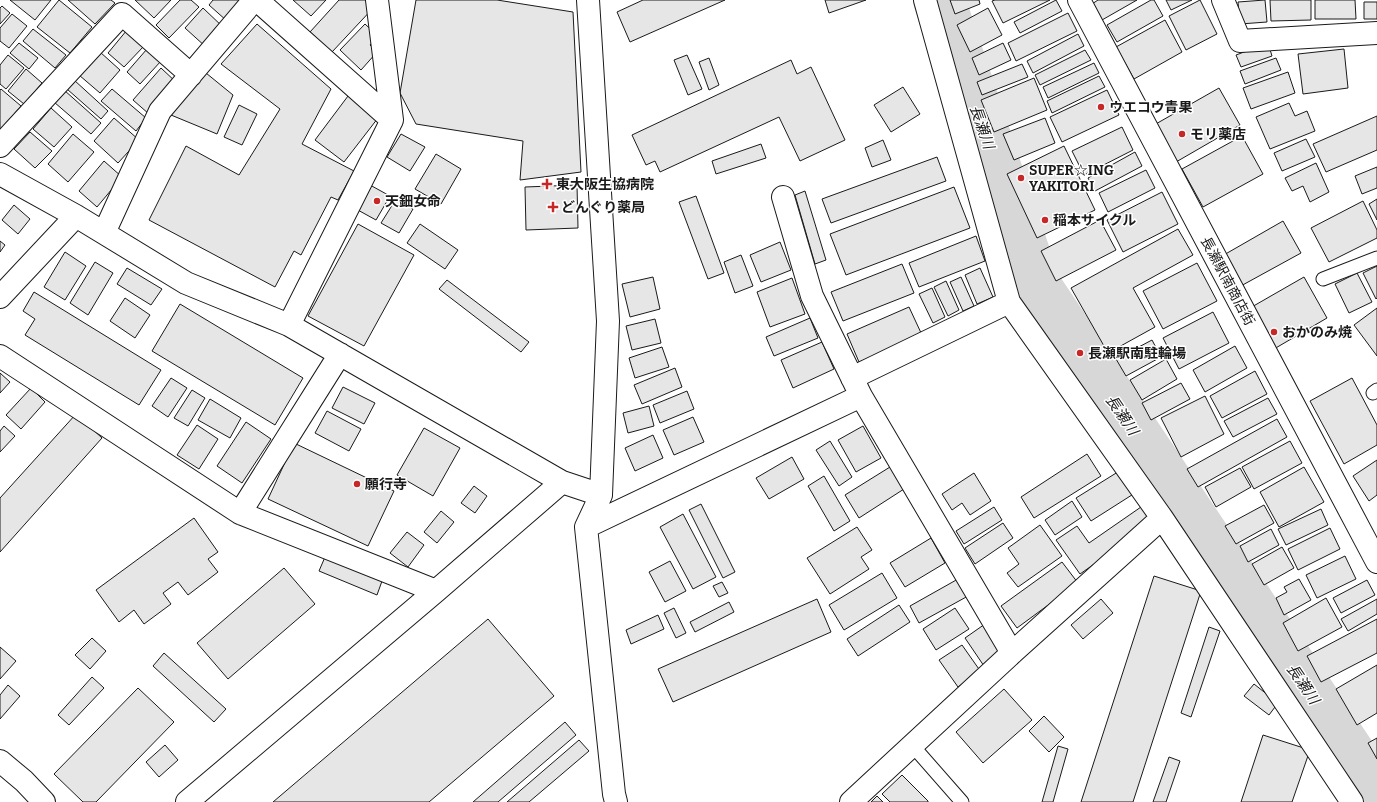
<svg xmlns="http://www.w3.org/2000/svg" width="1377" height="802" font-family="Bitter,'Noto Sans JP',serif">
	<rect width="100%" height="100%" fill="#fff"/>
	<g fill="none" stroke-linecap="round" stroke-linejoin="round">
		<path stroke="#d7d7d7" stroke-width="52" d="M939,0L1035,286L1377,795"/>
	</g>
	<path fill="#e6e6e6" stroke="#1a1a1a" d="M10,0H51L35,20Z
		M59,0L92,27L70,53L37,27Z
		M68,0H111L115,3L95,24Z
		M135,0H171L154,18Z
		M180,0H191L199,7L169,38L156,25Z
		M213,0H245L227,21L209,5Z
		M293,0H326L311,16Z
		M339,0H373L375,6L332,52L310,32Z
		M416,0H497L573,12L581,172L520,180L523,141L416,124L400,93Z
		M643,0H725L630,42L617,12Z
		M825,0H866L829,13Z
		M950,0H979L980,4L955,14Z
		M995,0H1050L1003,23L992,1Z
		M1056,0L1062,11L1020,33L1014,22Z
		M1098,0H1137L1102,20L1092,4Z
		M1151,0H1154L1163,16L1117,42L1107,25Z
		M1166,0H1192L1171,10Z
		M1200,0L1217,34L1186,50L1169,16Z
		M1265,0L1267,22L1240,24L1238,2Z
		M1270,0H1311V20L1271,21Z
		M1315,0H1355L1356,19H1315Z
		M1364,2H1377V19H1364Z
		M2,6L10,13L0,24V8Z
		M203,8L224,28L206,47L185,28Z
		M988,8L1002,35L970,52L957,25Z
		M1068,13L1077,31L1016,61L1008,43Z
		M12,14L27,26L9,48L0,41V28Z
		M1165,20L1182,52L1134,79L1116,47Z
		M257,24L331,89L302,144L354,171L338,200L331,197L301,255L294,251L275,287L149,220L186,146L239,175L280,109L221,64Z
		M365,24L378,36L370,45L377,52L361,70L340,50Z
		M33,29L66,55L55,68L23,41Z
		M127,30L144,46L124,67L108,53Z
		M1078,34L1084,46L1033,73L1027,61Z
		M19,43L38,58L29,69L10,53Z
		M1003,43L1011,60L979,75L972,58Z
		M1268,43L1272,56L1241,67L1236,55Z
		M147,49L161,61L140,84L127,72Z
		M1344,49L1348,88L1303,94L1298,54Z
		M1085,50L1091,60L1040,85L1035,75Z
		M100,52L120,70L100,93L79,75Z
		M8,55L24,68L6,89L0,84V65Z
		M687,55L702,89L688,95L674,60Z
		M709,58L719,85L709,90L699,62Z
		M1276,58L1281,70L1245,84L1240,71Z
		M791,60L797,74L811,67L845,140L800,161L779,117L660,172L655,161L646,165L632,135Z
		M1094,63L1099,73L1048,98L1043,87Z
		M1022,64L1028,77L982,95L977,82Z
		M161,68L177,83L149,114L133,100Z
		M26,69L42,83L24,104L8,91Z
		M1288,72L1295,93L1251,109L1243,88Z
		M206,73L233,95L217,134L171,115Z
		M1099,76L1105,87L1052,113L1047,101Z
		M1034,78L1047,110L994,132L981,100Z
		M74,80L108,111L101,119L67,89Z
		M903,87L920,114L891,132L874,105Z
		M1219,88L1240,125L1176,162L1154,125Z
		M1,89L21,106L0,130V90Z
		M112,89L146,118L136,131L101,101Z
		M64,90L101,123L91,134L54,102Z
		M1107,90L1119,115L1062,142L1050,117Z
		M348,96L378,118L344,162L315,140Z
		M1289,103L1295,116L1307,111L1315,131L1270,149L1256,117Z
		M239,105L257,114L242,145L224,137Z
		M51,108L72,127L54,147L33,129Z
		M1377,116V150L1326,172L1313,144Z
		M114,118L139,140L118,163L94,141Z
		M1045,118L1055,143L1014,160L1003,134Z
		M1122,127L1133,150L1084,175L1072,151Z
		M30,132L52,151L35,168L14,149Z
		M73,134L94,152L68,182L48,164Z
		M401,134L425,147L410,171L387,157Z
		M1242,136L1263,174L1203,207L1182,169Z
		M1306,139L1315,157L1282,171L1274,153Z
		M883,140L891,160L872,167L865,148Z
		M761,144L766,158L716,174L712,161Z
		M1064,146L1095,210L1037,238L1007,174Z
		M1135,152L1142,166L1095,191L1088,178Z
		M436,154L461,169L441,204L415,189Z
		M937,157L946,181L831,223L822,199Z
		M104,161L122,177L97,207L79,191Z
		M1316,163L1329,192L1310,202L1303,186L1292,191L1285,178Z
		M1377,167V188L1362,194L1355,176Z
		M1146,170L1155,188L1108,212L1099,193Z
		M370,185L390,196L376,220L356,209Z
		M577,185L578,228L526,230L525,187Z
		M954,187L970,228L846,275L830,234Z
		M805,191L826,260L815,264L795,195Z
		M1162,192L1178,224L1123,252L1107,220Z
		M696,196L724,273L708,279L679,202Z
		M396,199L413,209L399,233L381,223Z
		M1377,199V220L1369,204Z
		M1363,201L1377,230V238L1329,262L1311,228Z
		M14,205L30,219L18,234L2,220Z
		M1100,220L1116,250L1056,281L1041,251Z
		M1283,221L1301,253L1239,287L1222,256Z
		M358,224L414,255L364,346L308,316Z
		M420,224L458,250L445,269L407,243Z
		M1178,229L1193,255L1133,288L1155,327L1108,353L1071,288Z
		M976,236L985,261L919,287L909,263Z
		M0,241L5,245L0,252Z
		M780,242L791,270L761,282L750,255Z
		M65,252L86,266L65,300L44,287Z
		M741,255L753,286L735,293L724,262Z
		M95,262L113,273L88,315L70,303Z
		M1197,263L1217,301L1163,329L1143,291Z
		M902,264L914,293L843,321L831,292Z
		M1377,266V298L1376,299L1363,273Z
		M127,268L162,289L151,305L117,284Z
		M980,268L993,297L977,304L965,275Z
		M1357,273L1372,302L1349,313L1335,284Z
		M653,277L660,309L630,317L622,284Z
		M961,277L974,306L963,311L950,282Z
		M1304,277L1327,318L1274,349L1250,308Z
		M792,278L805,314L770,327L757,292Z
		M447,280L529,342L521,352L439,289Z
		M946,281L959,310L948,316L934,287Z
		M932,288L945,317L933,323L919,294Z
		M34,292L161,370L139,405L25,335L35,319L23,311Z
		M125,298L150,315L135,338L110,321Z
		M180,304L303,378L275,425L152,351Z
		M909,307L922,335L859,362L847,334Z
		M1377,308V356L1354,325Z
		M1213,312L1229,343L1179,369L1163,338Z
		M810,318L818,338L774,356L766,337Z
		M655,319L661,343L632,350L626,326Z
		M1152,340L1161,357L1126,376L1116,359Z
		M822,342L834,369L793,388L781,360Z
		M1235,346L1247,368L1205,392L1193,370Z
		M662,347L669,367L635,378L629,358Z
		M1166,359L1177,379L1142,400L1130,380Z
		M675,368L682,387L642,404L634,385Z
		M1255,371L1267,394L1222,418L1210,396Z
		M0,373L10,382L0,393Z
		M171,378L187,388L168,417L152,406Z
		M1352,378L1377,425V445L1344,464L1310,401Z
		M1181,383L1190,399L1151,420L1142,403Z
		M343,387L375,403L364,424L332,408Z
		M31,388L45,402L21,429L6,415Z
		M192,390L205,398L188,426L174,418Z
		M687,391L694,409L660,423L653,405Z
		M1205,396L1224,434L1181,457L1161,418Z
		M1268,398L1277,414L1233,437L1224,421Z
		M210,399L241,418L230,438L198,420Z
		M649,406L654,426L628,433L623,413Z
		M327,411L361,429L349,451L315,433Z
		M76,414L102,438L0,552V498Z
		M693,417L704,442L674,455L663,430Z
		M1277,419L1287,437L1198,487L1187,469Z
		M246,422L271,439L242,483L217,466Z
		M197,425L218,439L199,469L177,455Z
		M4,426L15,436L0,452V431Z
		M863,426L881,458L856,472L838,440Z
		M424,428L460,448L433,496L397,475Z
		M653,435L663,458L635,471L625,448Z
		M830,441L852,477L839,486L816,450Z
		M1290,441L1302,463L1254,489L1242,467Z
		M294,443L394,491L368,546L268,499Z
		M1087,454L1101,476L1034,518L1021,497Z
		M792,457L804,479L769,499L756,478Z
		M1377,460V495L1369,501L1353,476Z
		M890,467L904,489L859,518L845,495Z
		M1304,467L1324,502L1279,527L1260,492Z
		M1240,468L1251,487L1216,507L1205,487Z
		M1121,470L1135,493L1091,521L1076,498Z
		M974,473L991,501L970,515L962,503L952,510L942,494Z
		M824,476L850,521L834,531L808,486Z
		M474,486L487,496L475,513L461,503Z
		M1072,501L1082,517L1055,535L1045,520Z
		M701,504L735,572L723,578L689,510Z
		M1264,505L1274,523L1236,544L1225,526Z
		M994,507L1002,520L964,544L956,531Z
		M1141,507L1153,523L1080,574L1056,540L1077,526L1089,543Z
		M1321,509L1328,525L1286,545L1278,529Z
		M441,511L454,522L437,543L424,532Z
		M683,514L716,577L693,589L660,527Z
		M194,518L218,552L208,559L218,572L188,595L178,582L163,593L171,604L144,624L134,610L119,622L96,590Z
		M1003,523L1013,538L975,564L965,548Z
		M1040,525L1062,556L1018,587L1007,573L1019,564L1008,548Z
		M857,527L872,550L861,557L869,569L830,594L807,558Z
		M1330,528L1340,549L1298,570L1288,549Z
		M1271,529L1279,545L1248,562L1240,546Z
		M407,532L424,545L408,567L390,553Z
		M931,538L945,563L905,587L890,563Z
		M1282,547L1294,568L1264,585L1252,564Z
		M1345,556L1356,579L1317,598L1306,575Z
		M325,557L382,581L377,595L319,571Z
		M670,561L686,591L665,602L649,572Z
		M1062,562L1078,583L1017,628L1001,606Z
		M284,568L315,604L228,679L197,643Z
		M882,573L897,598L844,630L829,605Z
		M1154,576L1201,591L1133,802H1081Z
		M958,579L968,596L919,623L910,606Z
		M1299,579L1311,600L1284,615L1276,598L1287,592L1284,587Z
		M1367,580L1375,595L1341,613L1333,598Z
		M722,582L728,593L719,597L713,586Z
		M1326,598L1342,627L1298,651L1283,623Z
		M817,599L831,632L673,702L658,669Z
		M1101,599L1113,613L1083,639L1071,625Z
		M1377,599V614L1348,631L1341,619Z
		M729,602L734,612L695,632L690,622Z
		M899,605L910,622L858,656L847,639Z
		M674,608L686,633L676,638L664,613Z
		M955,608L969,629L936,650L923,629Z
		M658,615L664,629L631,644L626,630Z
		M488,619L554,696L429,802H273Z
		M1377,619V653L1321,682L1307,656Z
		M985,624L1004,651L984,666L965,638Z
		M1209,627L1220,631L1191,717L1181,713Z
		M92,638L106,651L90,669L75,655Z
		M962,645L981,672L958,687L939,660Z
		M0,647L16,661L0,679Z
		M164,653L226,709L214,722L153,666Z
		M1377,665V713L1357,725L1336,689Z
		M92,677L104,688L69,725L58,715Z
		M1254,684L1278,703L1269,715L1244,696Z
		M8,685L20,696L0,719V695Z
		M138,688L174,722L96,802H83L54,774Z
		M1004,689L1032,720L983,763L956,732Z
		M1044,716L1064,737L1049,752L1029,731Z
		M565,722L576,735L498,802H473Z
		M1263,735L1310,750L1292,802H1241Z
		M1377,738V759L1368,743Z
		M579,740L589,751L529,802H507Z
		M165,745L178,760L159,777L146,762Z
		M1058,746L1068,749L1053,802H1042Z
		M1169,757L1180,761L1166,802H1153Z
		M902,775L928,801V802H890L882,794Z
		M877,796L883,802H871Z"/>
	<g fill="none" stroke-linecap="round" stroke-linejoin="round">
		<g stroke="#1a1a1a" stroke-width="15">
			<path id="service" d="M1323,279L1377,258
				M1373,393L1377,390
				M912,745L962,802"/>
		</g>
		<g stroke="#1a1a1a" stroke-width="24">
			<path id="minor" d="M257,0L392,120
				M588,0L608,321L601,495L586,527L614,794L616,802
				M925,0L1009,302L1162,518L1352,802
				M1079,0L1377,562
				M1223,0L1240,41L1377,33
				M0,146L122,14L191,75
				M0,174L76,216L186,283L289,325L562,482L601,495
				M783,197L812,296L861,396L1012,653
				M104,233L160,111L254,0
				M0,297L76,216
				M289,325L392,120L377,0
				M0,356L240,513L436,591
				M852,378L1009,302
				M240,513L340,354
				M586,527L861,396
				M0,761L24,781L44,802
				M187,802L436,591L562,482
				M851,802L1012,653L1162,518"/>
		</g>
		<use href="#service" stroke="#fff" stroke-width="13"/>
		<use href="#minor" stroke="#fff" stroke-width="22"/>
	</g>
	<g fill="#c62828" stroke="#fff" stroke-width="1.5">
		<circle cx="1101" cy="107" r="4"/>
		<circle cx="1182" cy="134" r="4"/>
		<circle cx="1021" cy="178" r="4"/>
		<path d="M545 178h4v4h4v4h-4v4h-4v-4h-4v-4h4z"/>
		<circle cx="377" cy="201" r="4"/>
		<path d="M551 201h4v4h4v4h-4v4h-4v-4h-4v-4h4z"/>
		<circle cx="1045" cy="220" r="4"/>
		<circle cx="1274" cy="332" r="4"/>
		<circle cx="1080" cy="353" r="4"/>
		<circle cx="357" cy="484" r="4"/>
	</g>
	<g text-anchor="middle" stroke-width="3" stroke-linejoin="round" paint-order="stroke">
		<g font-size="14" font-weight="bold" fill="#1a1a1a" stroke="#fff" text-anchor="start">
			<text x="1109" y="112">ウエコウ青果</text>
			<text x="1190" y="139">モリ薬店</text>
			<text x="1029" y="175">SUPER☆ING<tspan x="1029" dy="16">YAKITORI</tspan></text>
			<text x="556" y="189">東大阪生協病院</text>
			<text x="385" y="206">天鈿女命</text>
			<text x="561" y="212">どんぐり薬局</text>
			<text x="1053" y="225">稲本サイクル</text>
			<text x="1282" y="337">おかのみ焼</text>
			<text x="1088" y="358">長瀬駅南駐輪場</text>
			<text x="365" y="489">願行寺</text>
		</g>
		<g font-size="14" fill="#1a1a1a" stroke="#fff">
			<text transform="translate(1228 281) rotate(62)" y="5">長瀬駅南商店街</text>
		</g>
		<g font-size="15" font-style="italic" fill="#1a1a1a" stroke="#fff">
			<text transform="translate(982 127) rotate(71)" y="5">長瀬川</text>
			<text transform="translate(1122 415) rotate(56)" y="5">長瀬川</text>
			<text transform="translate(1303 684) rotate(56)" y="5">長瀬川</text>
		</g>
	</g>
</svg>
